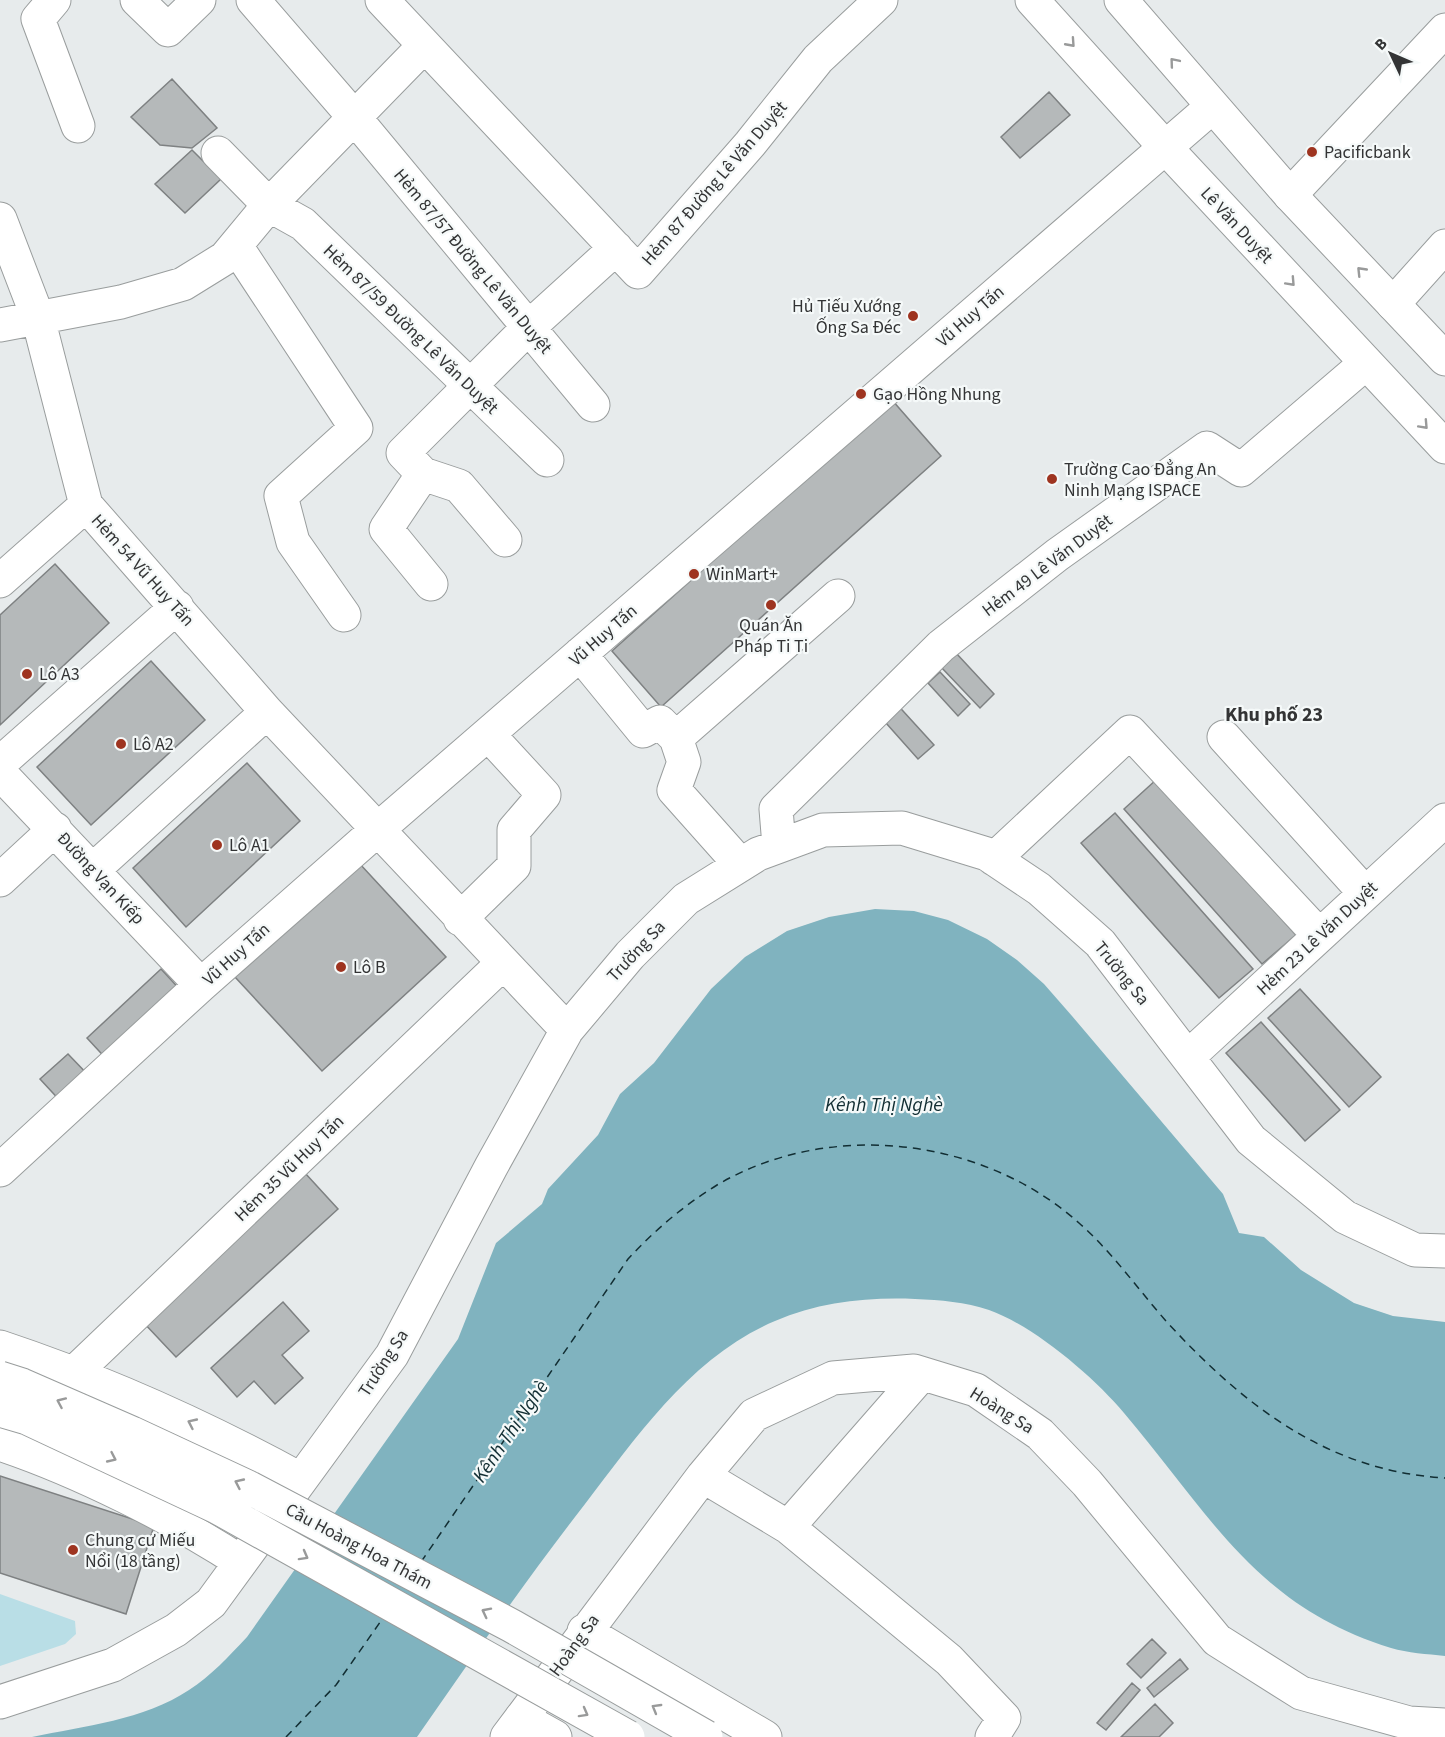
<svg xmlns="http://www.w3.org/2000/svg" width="1445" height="1737" font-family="'Source Sans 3',sans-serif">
	<rect width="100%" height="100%" fill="#e7ebec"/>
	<path fill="#b9dee6" d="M0,1594L75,1621L76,1634L65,1644L0,1666Z"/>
	<path fill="#80b3bf" d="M875,909L914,911L948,920L987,939L1017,960L1044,984L1072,1016L1223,1194L1239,1233L1264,1237L1301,1270L1354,1303L1393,1316L1445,1322V1656C1427,1654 1408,1653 1391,1648C1255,1606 1210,1514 1124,1413C1094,1377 1034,1326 989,1310C965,1302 941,1300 915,1299C868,1297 819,1302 775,1321C693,1355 637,1436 585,1504C526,1580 472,1658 417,1737H32C84,1726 144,1720 189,1690C211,1676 229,1656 247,1637L458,1339L496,1243L542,1204L548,1189L598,1135L620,1094L654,1063L711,989L745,957L787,931L829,917Z"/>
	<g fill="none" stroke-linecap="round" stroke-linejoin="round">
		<path stroke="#122e33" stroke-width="1.5" stroke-dasharray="8 6" stroke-linecap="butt" d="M421,1562L628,1259C655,1230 683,1206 717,1185C829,1119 983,1137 1079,1223C1112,1252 1137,1288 1166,1321C1243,1405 1327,1471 1445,1478
			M286,1737L336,1685L383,1618"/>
	</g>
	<path fill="#b5b9ba" stroke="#7e8182" stroke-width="1.5" d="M172,79L217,128L192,148L160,145L131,117Z
		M1049,92L1070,115L1020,158L1001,137Z
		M192,150L221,179L185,213L155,184Z
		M892,400L941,456L661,707L612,651Z
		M55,564L109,623L0,725V615Z
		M956,653L994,694L980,708L941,667Z
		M151,661L205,720L91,825L37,767Z
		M940,672L970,704L958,716L928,683Z
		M893,700L934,745L918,759L878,714Z
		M247,763L300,821L186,927L133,868Z
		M1157,779L1296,935L1262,964L1124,809Z
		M1115,813L1253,969L1219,998L1081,843Z
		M359,863L446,957L322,1071L235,977Z
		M161,969L185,995L111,1064L87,1038Z
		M1300,989L1381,1077L1349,1107L1268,1018Z
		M1261,1022L1340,1110L1305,1141L1226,1053Z
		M68,1054L92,1079L64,1105L40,1079Z
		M305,1173L338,1209L176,1357L143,1322Z
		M283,1302L309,1331L282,1355L303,1378L275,1404L254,1381L237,1397L211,1368Z
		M0,1476L154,1526L126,1614L0,1573Z
		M1152,1639L1166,1653L1141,1678L1127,1664Z
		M1180,1659L1188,1669L1154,1697L1147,1688Z
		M1132,1683L1140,1690L1106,1730L1097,1723Z
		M1155,1704L1173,1723L1159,1737H1121Z"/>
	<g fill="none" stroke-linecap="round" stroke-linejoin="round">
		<g stroke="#999d9d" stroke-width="35">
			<path id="minor" d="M54,0L38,19L78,126
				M137,0L168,30L199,0
				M253,0L354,117L593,405
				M382,0L638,272L750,144L818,59L881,0
				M218,153L269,205L303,224L547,460
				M1290,195L1445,30
				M0,219L38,318L86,505L267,712L567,1030
				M236,246L356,428L281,496L293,542L344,615
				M1393,304L1445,246
				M0,325L121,302L183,284L225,258L269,205L424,46
				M423,474L386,529L431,584
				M505,540L459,486L423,474L403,453L528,328L616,248
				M0,581L86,505
				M580,654L643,731L660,722L676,738L838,596
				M1224,737L1365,893
				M676,738L684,762L674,790L739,863
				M0,763L177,607
				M0,773L201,985
				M779,846L776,809L941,646L1057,555L1207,448L1241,470L1366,363
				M994,859L1130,732L1319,935
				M94,869L267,712
				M0,880L55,829
				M460,919L514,866V830L544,795L488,734
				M1189,1056L1445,820
				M0,1170L201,985L377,830L1212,107
				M0,1347C105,1382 203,1426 300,1479
				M75,1372L502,964
				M0,1444C78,1470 172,1517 241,1562
				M703,1476L788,1527L949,1660L1004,1718L992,1737
				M788,1527L922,1374
				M584,1631L765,1737
				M0,1702L113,1665L176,1630L211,1603L392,1355L491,1167L567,1030L630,955L686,899L758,854L823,830L902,828L987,854L1039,889L1100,943L1251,1140L1345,1217L1415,1250L1445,1251
				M521,1718L555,1737
				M507,1737L703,1476L754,1415L833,1378L914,1371L976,1390L1040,1434L1087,1483L1217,1640L1301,1693L1409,1723L1445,1725"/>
		</g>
		<g stroke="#999d9d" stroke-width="35">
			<path id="major" d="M1032,0L1165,147L1445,447
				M1121,0L1290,195L1445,359"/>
		</g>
		<use href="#minor" stroke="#fff" stroke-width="33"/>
		<use href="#major" stroke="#fff" stroke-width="33"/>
		<g stroke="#999d9d" stroke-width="35" stroke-linecap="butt">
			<path id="minor-bridge" d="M0,1378L22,1385L132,1433L250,1488L512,1626L706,1737
				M0,1410L27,1418L217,1507L628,1737"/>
		</g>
		<use href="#minor-bridge" stroke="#fff" stroke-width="33"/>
	</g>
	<defs><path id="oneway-chevron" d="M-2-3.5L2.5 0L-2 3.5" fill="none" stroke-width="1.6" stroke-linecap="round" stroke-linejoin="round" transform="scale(1.5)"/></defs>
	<g stroke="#999a9a">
		<use href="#oneway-chevron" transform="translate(1071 43) rotate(48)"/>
		<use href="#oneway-chevron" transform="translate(1174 62) rotate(-130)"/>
		<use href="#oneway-chevron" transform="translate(1361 271) rotate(-134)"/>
		<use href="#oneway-chevron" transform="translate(1291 282) rotate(47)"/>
		<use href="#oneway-chevron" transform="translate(1424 425) rotate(47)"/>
		<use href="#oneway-chevron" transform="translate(61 1402) rotate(-156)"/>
		<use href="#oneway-chevron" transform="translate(192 1423) rotate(-155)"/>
		<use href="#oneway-chevron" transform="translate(112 1458) rotate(25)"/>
		<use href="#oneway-chevron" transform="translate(239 1483) rotate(-155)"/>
		<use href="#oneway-chevron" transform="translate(304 1556) rotate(29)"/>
		<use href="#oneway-chevron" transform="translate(486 1612) rotate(-153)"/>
		<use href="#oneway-chevron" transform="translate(656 1708) rotate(-150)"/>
		<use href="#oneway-chevron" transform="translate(584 1713) rotate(29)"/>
	</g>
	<g fill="#9e3420" stroke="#f5f9f9" stroke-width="2">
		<circle cx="1312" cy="152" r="6"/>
		<circle cx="913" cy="316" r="6"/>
		<circle cx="861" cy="394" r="6"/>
		<circle cx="1052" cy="479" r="6"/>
		<circle cx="694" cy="574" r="6"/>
		<circle cx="771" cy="605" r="6"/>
		<circle cx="27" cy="674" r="6"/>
		<circle cx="121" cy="744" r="6"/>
		<circle cx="217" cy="845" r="6"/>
		<circle cx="341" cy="967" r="6"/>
		<circle cx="73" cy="1550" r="6"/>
	</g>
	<g text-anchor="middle" stroke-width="4.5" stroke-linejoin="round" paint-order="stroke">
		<g font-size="18" fill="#333435" stroke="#f5f9f9" text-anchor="start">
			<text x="1324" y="158">Pacificbank</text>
			<text x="901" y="312" text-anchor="end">Hủ Tiếu Xướng<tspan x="901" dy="21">Ống Sa Đéc</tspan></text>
			<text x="873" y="400">Gạo Hồng Nhung</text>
			<text x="1064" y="475">Trường Cao Đẳng An<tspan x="1064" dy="21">Ninh Mạng ISPACE</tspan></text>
			<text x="706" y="580">WinMart+</text>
			<text x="771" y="631" text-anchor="middle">Quán Ăn<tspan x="771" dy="21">Pháp Ti Ti</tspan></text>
			<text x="39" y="680">Lô A3</text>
			<text x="133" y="750">Lô A2</text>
			<text x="229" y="851">Lô A1</text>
			<text x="353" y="973">Lô B</text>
			<text x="85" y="1546">Chung cư Miếu<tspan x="85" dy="21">Nổi (18 tầng)</tspan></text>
		</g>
		<g font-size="18" fill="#333435" stroke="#f5f9f9">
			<text transform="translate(714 183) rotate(-49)" y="6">Hẻm 87 Đường Lê Văn Duyệt</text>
			<text transform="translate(1237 225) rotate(47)" y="6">Lê Văn Duyệt</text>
			<text transform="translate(473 261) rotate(50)" y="6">Hẻm 87/57 Đường Lê Văn Duyệt</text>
			<text transform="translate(970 316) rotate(-41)" y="6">Vũ Huy Tấn</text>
			<text transform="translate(411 329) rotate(44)" y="6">Hẻm 87/59 Đường Lê Văn Duyệt</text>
			<text transform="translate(1047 565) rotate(-37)" y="6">Hẻm 49 Lê Văn Duyệt</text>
			<text transform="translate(143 570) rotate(48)" y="6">Hẻm 54 Vũ Huy Tấn</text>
			<text transform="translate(603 635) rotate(-41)" y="6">Vũ Huy Tấn</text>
			<text transform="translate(101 878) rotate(47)" y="6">Đường Vạn Kiếp</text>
			<text transform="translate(1317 938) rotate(-43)" y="6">Hẻm 23 Lê Văn Duyệt</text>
			<text transform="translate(636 951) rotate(-47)" y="6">Trường Sa</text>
			<text transform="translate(236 954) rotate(-42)" y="6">Vũ Huy Tấn</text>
			<text transform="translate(1122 973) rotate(51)" y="6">Trường Sa</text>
			<text transform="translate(289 1168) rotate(-44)" y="6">Hẻm 35 Vũ Huy Tấn</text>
			<text transform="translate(383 1363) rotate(-57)" y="6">Trường Sa</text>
			<text transform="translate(1002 1410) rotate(32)" y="6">Hoàng Sa</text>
			<text transform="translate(359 1546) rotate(28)" y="6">Cầu Hoàng Hoa Thám</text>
			<text transform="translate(574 1645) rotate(-54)" y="6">Hoàng Sa</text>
		</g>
		<g font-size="20" font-weight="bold" fill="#333435" stroke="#f5f9f9">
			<text x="1274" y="721">Khu phố 23</text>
		</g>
		<g font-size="20" font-style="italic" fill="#122e33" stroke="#f5f9f9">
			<text x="884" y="1111">Kênh Thị Nghè</text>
			<text transform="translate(510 1431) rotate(-56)" y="7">Kênh Thị Nghè</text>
		</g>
	</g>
	<g transform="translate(1391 54) rotate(314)" stroke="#f5f9f9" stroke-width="4.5" paint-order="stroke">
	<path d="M0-4.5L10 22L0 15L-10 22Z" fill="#333435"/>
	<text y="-9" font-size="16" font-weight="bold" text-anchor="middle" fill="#333435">B</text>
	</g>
</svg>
